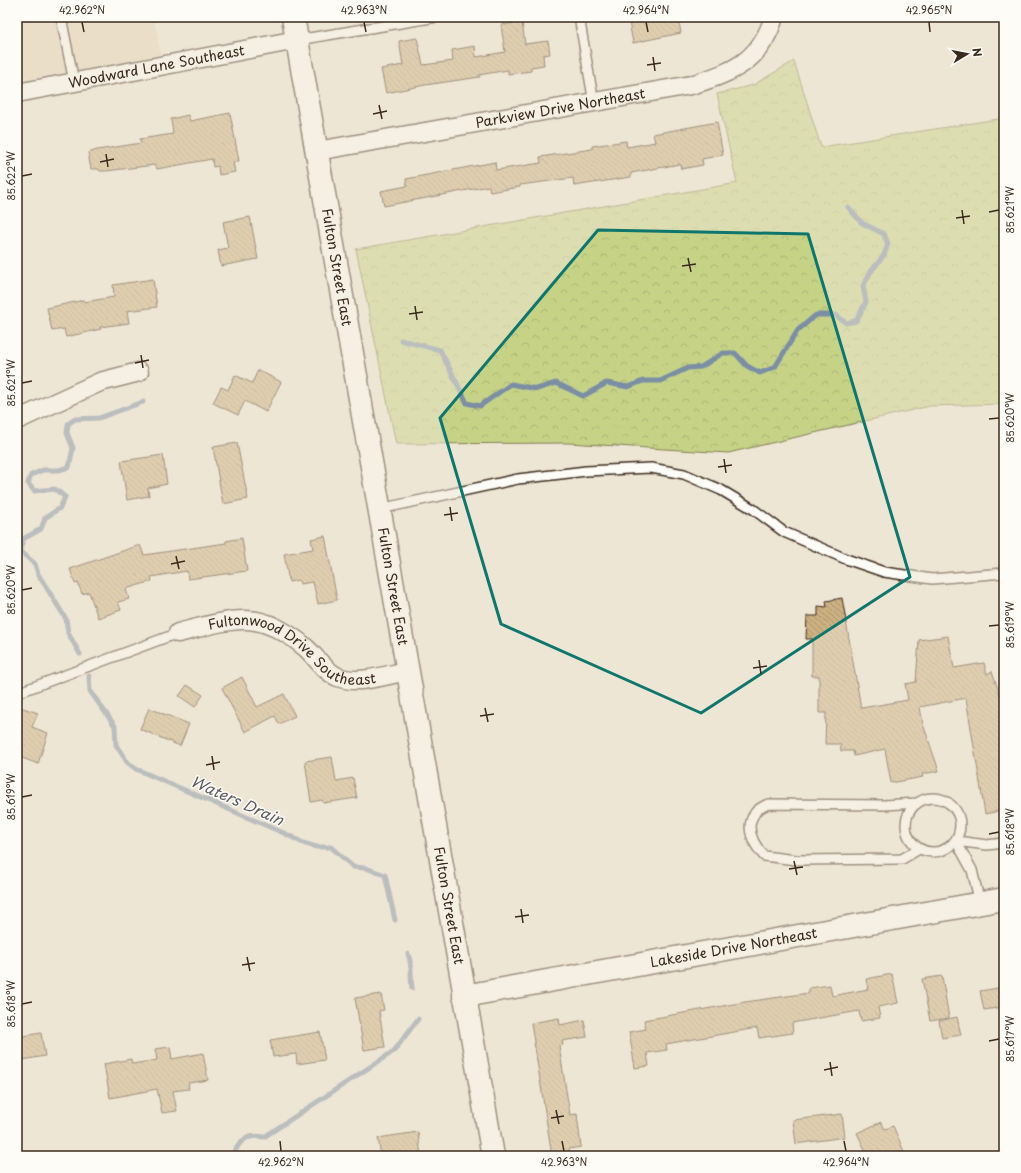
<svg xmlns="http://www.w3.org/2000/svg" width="1021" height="1173" font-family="'Playpen Sans',sans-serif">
	<defs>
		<pattern id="forest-crowns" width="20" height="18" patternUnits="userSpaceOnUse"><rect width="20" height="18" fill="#c6d387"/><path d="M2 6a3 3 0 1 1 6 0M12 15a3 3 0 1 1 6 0" fill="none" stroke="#abb574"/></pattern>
		<pattern id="building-back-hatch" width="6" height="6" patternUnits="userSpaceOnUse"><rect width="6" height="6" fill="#ccb182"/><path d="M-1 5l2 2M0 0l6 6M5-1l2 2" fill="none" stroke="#a7906a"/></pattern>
	</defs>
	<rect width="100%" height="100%" fill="#eee6d4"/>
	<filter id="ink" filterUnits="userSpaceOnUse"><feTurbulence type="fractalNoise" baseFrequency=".025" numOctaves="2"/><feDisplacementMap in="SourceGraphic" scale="8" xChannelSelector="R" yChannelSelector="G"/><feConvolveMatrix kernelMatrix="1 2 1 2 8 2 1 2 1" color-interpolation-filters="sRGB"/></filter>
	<g filter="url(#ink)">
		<path fill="#e4d6bb" d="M17,17H154L161,55L17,82Z"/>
		<path fill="url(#forest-crowns)" stroke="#807e52" d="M794,61L821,147L1004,118V404L930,406L728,453L569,443L396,444L356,249L737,183L717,94L753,85Z"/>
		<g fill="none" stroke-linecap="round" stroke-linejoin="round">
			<path stroke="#7a8ea4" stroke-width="5" d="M401,340L440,350L467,403L480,406L511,384L537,389L556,383L583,396L607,383L628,387L643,381H660L688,368L701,367L723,353H735L747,366L760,373L775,367L798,330L816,315H836L846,323L856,321L866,302L863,286L870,273L884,255L888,244L884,234L862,223L848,207
				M80,654L68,633L66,619L38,574L35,564L20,551L23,539L41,529L45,518L60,508L65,497L55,489L34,491L28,483L31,475L43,470H59L69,467L73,448L67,433L68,424L75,419L99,418L143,402
				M89,676L90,691L115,726L116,745L127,762L136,769L286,834L303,843L316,847H331L353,867L366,868L385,875L395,920
				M408,954C413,966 410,976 412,988
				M233,1156C239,1140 247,1134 264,1137L394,1051L418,1019"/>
		</g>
		<path fill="url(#building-back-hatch)" stroke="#3b2a1e" d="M628,17H678L681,33L633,43Z
			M522,22L525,44L548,41L550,54L543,55L544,65L531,67V71L508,74V70L479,75L480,77L425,85L386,93L381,69L403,65L399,41L417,38L423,65L453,61L452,50L475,46L476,57L505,52L501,25Z
			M230,113L239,161L233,162L235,172L219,175L218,166L213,167L212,159L157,169L155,165L106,171H100L99,169H91L88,153L97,150L141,143L140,139L173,134L171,119L188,115L190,121Z
			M717,122L723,155L702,159L703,165L681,169L680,164L631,173V177L574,186L573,178L520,185V187L490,192L489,186L384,206L381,191L407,186L406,179L495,162L496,170L541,163L540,157L592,149V146L626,141L627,147L655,142L653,134Z
			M250,217L258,259L221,266L218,250L228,248L223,222Z
			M153,279L157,307L127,311L129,323L100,327L101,329L66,337L64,329L52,331L47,308L84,300V302L114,297L113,285Z
			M258,370L281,382L266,412L245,401L238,415L213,403L221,387L228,390L235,375L252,383Z
			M237,443L248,499L223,504L213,447Z
			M163,455L167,484L148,488L149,496L127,500L121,461Z
			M325,536L337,600L318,604L313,582L300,584L299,580L289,582L284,554L313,549L311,539Z
			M242,538L247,571L188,579L187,571L151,577L152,581L126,589L129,599L118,602L121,610L98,618L89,592L82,594L78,583L75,584L70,569L140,545L144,555L226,543V541Z
			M842,598L861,708L908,700L905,684L916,682L919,640L948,636L954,668L984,663L987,674L992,671L1000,695L1004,693V810L985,814L966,698L920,707L923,724L939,771L922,774L923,777L891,783L885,749L854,756L853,751H841L840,744H825L826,713H819V676H812V639H806L807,616H818V606L827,607L826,601Z
			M242,677L257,707L284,694L295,716L279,724L275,716L245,732L222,688Z
			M187,685L203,695L195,707L179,696Z
			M17,706L38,713L32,727L48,733L38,764L17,756Z
			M149,708L189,724L180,746L140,729Z
			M332,757L336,781L353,778L357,798L323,803L322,800L311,802L305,761Z
			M892,974L898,1003L878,1007L880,1018L861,1021L859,1011L792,1023L793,1033L759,1038L757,1028L666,1044L667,1050L647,1053L649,1066L635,1068L629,1032L646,1029L644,1020L745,1002L809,993V988L830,985L832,996L868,989L866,979Z
			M942,976L949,1018L930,1021L922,979Z
			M1004,987V1007L984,1010L980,991Z
			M381,994L384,1010L379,1011L385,1047L364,1050L355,998Z
			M957,1017L961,1035L942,1038L939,1021Z
			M559,1018L560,1025L584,1020L587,1037L562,1041L563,1045L559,1046L570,1115L577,1114L581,1147L569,1149L570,1156H552L531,1023Z
			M320,1032L325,1060L297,1064L296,1054L273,1057L270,1040Z
			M41,1033L45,1056L17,1061V1037Z
			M170,1047L172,1059L203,1053L208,1080L188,1083L189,1089L173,1091L177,1111L162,1113L157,1089L110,1098L104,1064L131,1059L132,1064L157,1060L155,1049Z
			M842,1114L845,1137L796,1144L793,1120Z
			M881,1122L885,1129L893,1126L906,1156H868L857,1133Z
			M418,1132L421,1156H381L378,1138Z"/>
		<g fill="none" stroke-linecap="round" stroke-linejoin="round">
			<g stroke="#3b2a1e" stroke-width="12">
				<path id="service" d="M61,17L74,82
					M579,17L594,103
					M297,40L437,17
					M380,509L518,479L586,471L651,468L684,474L721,490L753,509L784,532L846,559L884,572L932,579L1004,573
					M17,693L178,633
					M906 825a27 27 0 1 1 54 0a27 27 0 1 1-54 0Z
					M917,803L884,805L768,804C764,806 757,809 755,813C744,828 754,845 764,856L796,860L902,859L919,849
					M956,841L972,870L980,903
					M956,841L987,845L1004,843"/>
			</g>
			<g stroke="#3b2a1e" stroke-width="21">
				<g id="minor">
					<path id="s1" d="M17,93L297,40"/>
					<path id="s2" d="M317,151L691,85C733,72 760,62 774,17"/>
					<path d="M17,420L100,382L139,372"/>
					<path id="s3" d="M178,633C203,627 230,617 256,621C273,624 293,636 306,648C316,657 325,672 338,677C358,685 387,675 407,671"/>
				</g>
			</g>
			<g stroke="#3b2a1e" stroke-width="25">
				<g id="tertiary">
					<path id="s4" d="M464,996L1004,899"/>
				</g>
			</g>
			<g stroke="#3b2a1e" stroke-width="25">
				<g id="primary">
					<path id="s5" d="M293,17L493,1156"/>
				</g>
			</g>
			<use href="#service" stroke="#fdfcf7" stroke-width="9"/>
			<use href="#minor" stroke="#fdfcf7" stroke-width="18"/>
			<use href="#tertiary" stroke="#fdfcf7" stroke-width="22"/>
			<use href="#primary" stroke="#fdfcf7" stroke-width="22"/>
		</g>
	</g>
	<path d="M0 0H1021V1173H0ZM598,230L808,234L910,577L701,713L501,624L440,418Z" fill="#eee6d4" fill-opacity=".55" fill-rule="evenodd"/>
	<path fill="none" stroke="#0f766e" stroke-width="3" stroke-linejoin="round" d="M598,230L808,234L910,577L701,713L501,624L440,418Z"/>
	<path fill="none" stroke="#3b2a1e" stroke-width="1.5" d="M82,22L84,32M364,22L366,32M646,22L648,32M929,22L930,32M653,57L655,71M647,65L661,63M379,105L382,119M373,114L387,111M106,154L108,167M100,162L114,159M22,176L32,174M962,210L964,224M989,212L999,210M956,218L970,216M688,258L691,272M682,266L696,264M415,306L417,320M409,314L423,312M141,355L143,368M135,363L149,360M22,383L32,381M989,419L999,418M724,459L726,473M718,467L732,465M450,507L452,521M444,515L458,513M176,556L179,569M171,564L185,561M22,590L32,588M989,626L999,625M759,660L761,674M753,668L767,666M485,708L488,722M480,716L494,714M212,756L214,770M206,765L220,762M22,797L32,795M989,834L999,832M794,861L797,875M789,869L803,867M521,909L523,923M515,917L529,915M247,957L250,971M242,965L255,963M22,1004L32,1002M989,1041L999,1039M830,1062L832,1076M824,1070L838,1067M556,1110L559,1124M551,1118L564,1116M280,1141L281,1151M562,1141L564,1151M844,1141L846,1151"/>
	<g text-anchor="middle" stroke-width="3" stroke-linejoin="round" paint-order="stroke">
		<g font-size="14" fill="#3b2a1e" stroke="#fdfcf7">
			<text dy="5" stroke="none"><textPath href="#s1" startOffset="142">Woodward Lane Southeast</textPath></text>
			<text dy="5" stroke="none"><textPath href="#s2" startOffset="247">Parkview Drive Northeast</textPath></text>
			<text dy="5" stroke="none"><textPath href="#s5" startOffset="254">Fulton Street East</textPath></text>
			<text dy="5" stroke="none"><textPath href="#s5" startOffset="578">Fulton Street East</textPath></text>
			<text dy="5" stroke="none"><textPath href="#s3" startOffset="125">Fultonwood Drive Southeast</textPath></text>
			<text dy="5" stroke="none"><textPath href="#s5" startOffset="902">Fulton Street East</textPath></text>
			<text dy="5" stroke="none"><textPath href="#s4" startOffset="274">Lakeside Drive Northeast</textPath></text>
		</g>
		<g font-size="15" font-style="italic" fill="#5a5c61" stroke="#fdfcf7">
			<text transform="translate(237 801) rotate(24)" y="5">Waters Drain</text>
		</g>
	</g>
	<rect width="1021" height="1173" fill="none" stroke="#fdfcf7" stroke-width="44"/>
	<g transform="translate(967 54) rotate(80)" stroke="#fdfcf7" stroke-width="3" paint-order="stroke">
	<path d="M0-3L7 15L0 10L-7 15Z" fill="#3b2a1e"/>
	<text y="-6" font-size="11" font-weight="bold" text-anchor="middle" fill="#3b2a1e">N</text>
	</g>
	<rect x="22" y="22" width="977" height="1129" fill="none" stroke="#3b2a1e" stroke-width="1.5"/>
	<g font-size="10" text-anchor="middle" fill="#3b2a1e">
		<text x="82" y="14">42.962°N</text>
		<text x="364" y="14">42.963°N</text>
		<text x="646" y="14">42.964°N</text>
		<text x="929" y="14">42.965°N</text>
		<text transform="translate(11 176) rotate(-90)" y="4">85.622°W</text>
		<text transform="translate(1010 210) rotate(-90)" y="4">85.621°W</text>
		<text transform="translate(11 383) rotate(-90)" y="4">85.621°W</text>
		<text transform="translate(1010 418) rotate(-90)" y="4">85.620°W</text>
		<text transform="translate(11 590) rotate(-90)" y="4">85.620°W</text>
		<text transform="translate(1010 625) rotate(-90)" y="4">85.619°W</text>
		<text transform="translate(11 797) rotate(-90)" y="4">85.619°W</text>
		<text transform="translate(1010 832) rotate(-90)" y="4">85.618°W</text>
		<text transform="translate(11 1004) rotate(-90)" y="4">85.618°W</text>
		<text transform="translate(1010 1039) rotate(-90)" y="4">85.617°W</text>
		<text x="281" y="1166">42.962°N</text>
		<text x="564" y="1166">42.963°N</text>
		<text x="846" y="1166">42.964°N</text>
	</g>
</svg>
